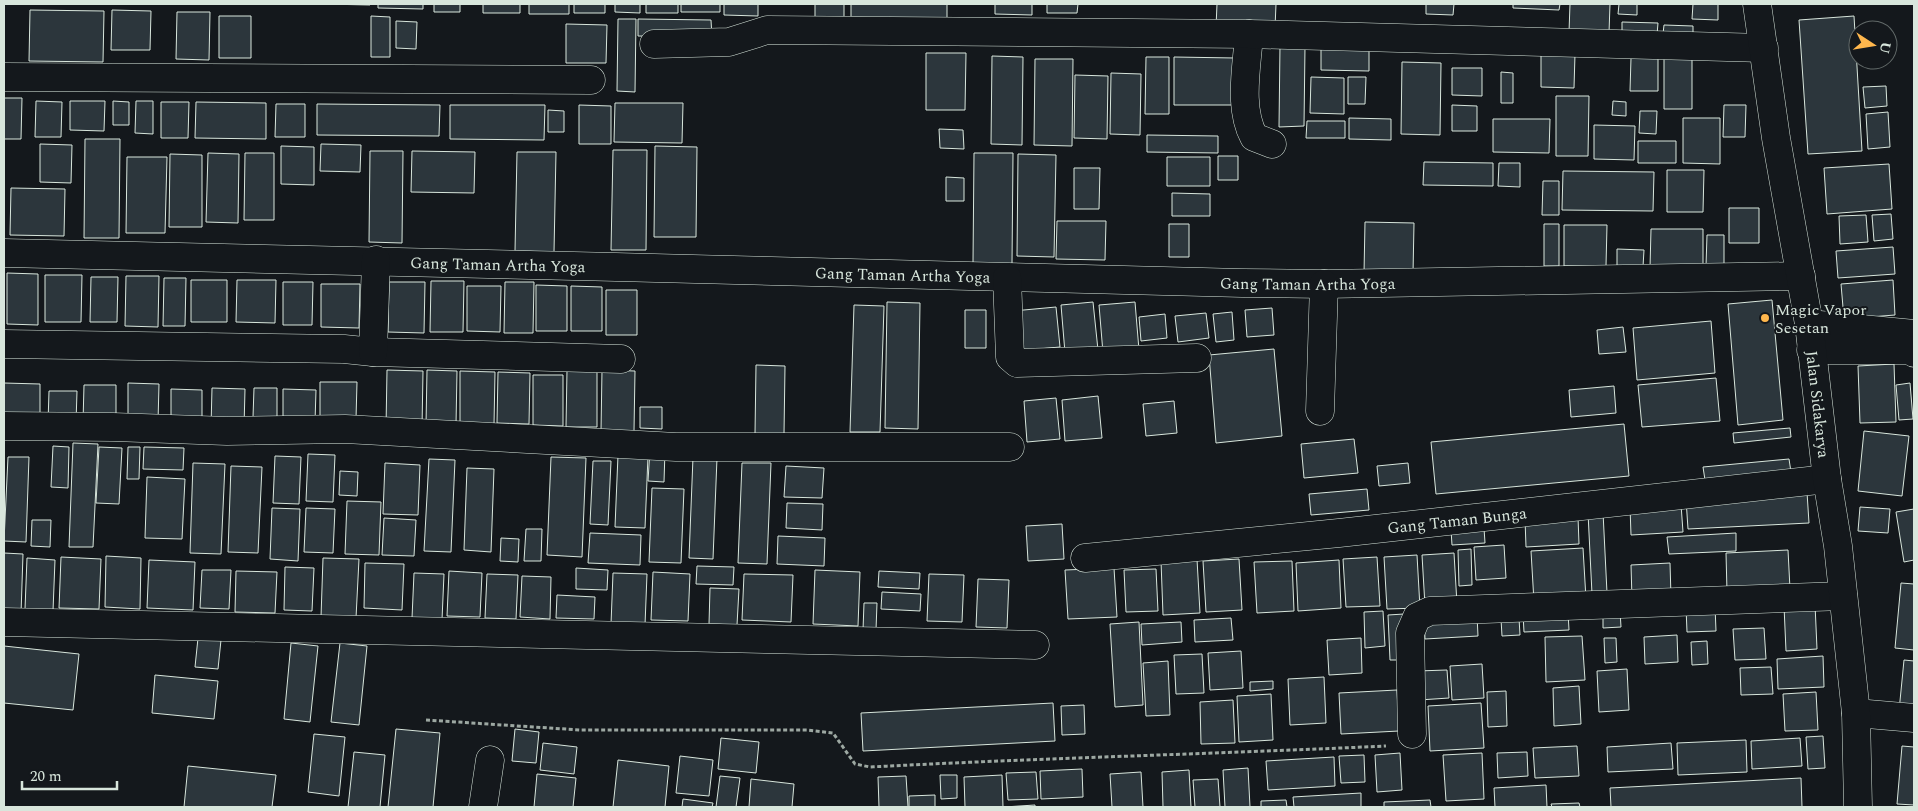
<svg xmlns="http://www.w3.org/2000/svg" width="1918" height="811" font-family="Spectral,serif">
	<rect width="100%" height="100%" fill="#14181c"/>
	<path fill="#2c363c" stroke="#d8e6dc" d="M324,4H370V5Z
		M378,4H423V9L378,8Z
		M434,4H460V12H434Z
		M483,4H520V13H483Z
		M529,4H569V14H529Z
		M574,4H605V13H574Z
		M615,4H640V13L615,12Z
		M646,4H678V13H646Z
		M681,4H720V12H681Z
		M724,4H758V16L724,15Z
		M815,4H844V17H815Z
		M851,4H947V20L851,17Z
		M995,4H1032V15L995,14Z
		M1047,4H1078L1077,13H1047Z
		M1217,4H1276L1275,28L1216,27Z
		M1426,4H1454L1453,15L1426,14Z
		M1513,4H1560L1559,10L1513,8Z
		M1570,4H1610L1609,33L1569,32Z
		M1619,4H1637V15L1618,14Z
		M1693,4H1718V20L1692,19Z
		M30,10L104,11L103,62L29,61Z
		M112,10L151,11L150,50H111Z
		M177,12H210L209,60L176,59Z
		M219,16H251V58H219Z
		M371,16L390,17V57H371Z
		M1854,16L1862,151L1808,154L1799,20Z
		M618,19H636L635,92L617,91Z
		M638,19L711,20L712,37L638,36Z
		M396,21L417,22L416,49L396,48Z
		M1622,22L1658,23L1657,35L1622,34Z
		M566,24L607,25L606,63H566Z
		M1664,25L1693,26V35L1663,34Z
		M1321,43L1369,44V71L1321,70Z
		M1280,45L1305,46L1304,126L1279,127Z
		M926,53H966L965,110H926Z
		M1541,54H1575L1574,88L1541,87Z
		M992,56L1023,57L1022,145L991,144Z
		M1146,57H1169V114H1145Z
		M1174,57L1235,58V105H1174Z
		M1631,58H1658V91H1630Z
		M1664,58L1692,59V109H1664Z
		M1035,59H1073L1072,146L1034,145Z
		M1402,62L1441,63L1440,135L1401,134Z
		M1452,68H1482V96L1452,95Z
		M1501,72L1513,73V103H1501Z
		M1111,73L1141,74L1140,135L1110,134Z
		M1075,75L1108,76L1107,139L1074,138Z
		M1311,77L1344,78V114L1310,113Z
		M1348,77H1366L1365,104H1348Z
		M1886,86L1887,106L1865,108L1863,87Z
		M1556,96H1589L1588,156H1556Z
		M4,98H22L21,139H4Z
		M36,101L62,102L61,137H35Z
		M70,101H105L104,131L70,130Z
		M113,101L129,102V125H113Z
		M136,101H153V134L135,133Z
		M1613,101L1626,102V116L1612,115Z
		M161,102H189L188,138H161Z
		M196,102L266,103V139L195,138Z
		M615,103H683L682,143L614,142Z
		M276,104H305V137H275Z
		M317,104L440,105L439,136L317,135Z
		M450,105H545L544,140L450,139Z
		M579,105L611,106V144H579Z
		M1452,105L1477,106V131H1452Z
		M1724,105H1746L1745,137H1723Z
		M548,110L564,111V132H548Z
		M1640,111H1657L1656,134L1639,133Z
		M1888,112L1890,147L1868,149L1866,114Z
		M1349,118L1391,119V140L1349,139Z
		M1683,118H1720V164L1683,163Z
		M1493,119H1550L1549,153L1493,152Z
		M1307,121H1345V138H1306Z
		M1594,125L1635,126L1634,160L1594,159Z
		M939,129L963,130L964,149L940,148Z
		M1147,135L1218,136V153L1147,152Z
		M85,139H120L119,238H84Z
		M1638,141H1676V163H1638Z
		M40,144L72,145L71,183L40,182Z
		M321,144L361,145L360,172L320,171Z
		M281,146L314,147V185L281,184Z
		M655,146L697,147L696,237H654Z
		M613,150H647L646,250H611Z
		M370,151H403L402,243L369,242Z
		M412,151L475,152L474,193L411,192Z
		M517,152H556L554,252L515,251Z
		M208,153L239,154L238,223L206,222Z
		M245,153H274V220H244Z
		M974,153H1013L1012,264L973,263Z
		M170,154L202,155V227H169Z
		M1018,154L1056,155L1054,257L1017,256Z
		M1218,156H1238V180H1218Z
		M127,157H167L165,233H126Z
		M1167,157H1210V186H1167Z
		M1424,162L1493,163V186L1423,185Z
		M1499,163H1520V187L1498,186Z
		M1889,164L1892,209L1827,214L1824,168Z
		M1074,168H1100L1099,209H1074Z
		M1667,170H1704L1703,212H1667Z
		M1563,171L1654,172L1653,211L1562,210Z
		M946,177L964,178V201H946Z
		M1543,181H1559V215H1542Z
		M11,188L65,189L64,236L10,235Z
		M1172,193L1210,194V216H1172Z
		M1729,208H1759V243H1729Z
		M1891,214L1893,239L1874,241L1872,215Z
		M1866,215L1868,242L1840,244L1839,216Z
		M1057,221H1106L1105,260L1056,259Z
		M1365,222L1414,223L1413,274H1364Z
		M1169,224H1189V257H1169Z
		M1544,224H1559V266H1544Z
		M1564,225H1607L1606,266H1564Z
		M1651,229H1703V269L1650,268Z
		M1707,235H1724V266H1706Z
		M1893,247L1895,274L1838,278L1836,251Z
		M1617,249L1644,250L1643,267L1617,266Z
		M7,273L38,274V325L7,324Z
		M45,275H82L81,322H45Z
		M126,276H159L158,327L125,326Z
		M91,277H118L117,322H90Z
		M164,278H186L185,326H163Z
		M191,280H227V322H191Z
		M237,280H276L275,323L236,322Z
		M1893,280L1895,315L1844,319L1841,284Z
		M431,281H464L463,332H430Z
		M283,282H313L312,325H283Z
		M389,282H425L424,333L388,332Z
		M505,282H534L533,333H504Z
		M321,284H360L359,328L321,327Z
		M536,285L567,286V331H536Z
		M467,286H501L500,332L467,331Z
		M571,286L602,287V331H571Z
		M606,290H637V335H606Z
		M1772,300L1783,420L1738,425L1728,304Z
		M887,302L920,303L918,429L885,428Z
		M1093,302L1098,350L1065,353L1061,305Z
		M1135,302L1139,350L1103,353L1099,305Z
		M854,305L884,306L880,432H850Z
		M1056,307L1060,347L1017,351L1013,311Z
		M1272,308L1274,335L1247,337L1245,310Z
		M965,310H986V348H965Z
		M1232,312L1234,340L1216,342L1213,314Z
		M1206,313L1209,338L1178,342L1175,316Z
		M1165,314L1167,338L1141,341L1139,317Z
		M1711,321L1715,373L1637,380L1633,328Z
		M1623,327L1626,352L1599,354L1597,330Z
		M1274,349L1282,436L1216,443L1209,355Z
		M1894,364L1896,422L1860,423L1858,366Z
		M756,365L785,366L784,434H755Z
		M387,370L423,371L422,428H386Z
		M427,370L457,371L456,425H426Z
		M567,370L597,371V427H566Z
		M602,370L635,371L634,431H601Z
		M460,371L495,372L494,425L460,424Z
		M498,372L530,373L529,424L497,423Z
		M533,375H563V426L533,425Z
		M1716,378L1720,421L1642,427L1638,385Z
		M320,382H357L356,419H320Z
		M4,383L40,384V416H4Z
		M128,383L159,384L158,422H128Z
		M1910,383L1913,419L1899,420L1896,385Z
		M84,385H116V423L83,422Z
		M1614,386L1616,413L1571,417L1569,390Z
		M212,388L245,389L244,428L211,427Z
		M254,388H277V417H253Z
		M171,389L202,390V423H171Z
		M283,389L316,390L315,422H283Z
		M49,391H77L76,423H48Z
		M1098,396L1102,438L1065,441L1062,400Z
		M1056,398L1060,439L1027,442L1024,401Z
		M1174,401L1177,433L1146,436L1143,404Z
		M640,407H662V429L640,428Z
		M1624,424L1629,476L1436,494L1431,442Z
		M1790,428L1791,437L1734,443L1733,433Z
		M1864,431L1909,436L1902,496L1858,491Z
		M1354,439L1358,473L1304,478L1301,444Z
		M73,443L98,444L93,547H69Z
		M53,446L69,447L68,488L51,487Z
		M99,447L122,448L119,504L96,503Z
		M128,447H140L139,479H127Z
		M144,447L184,448L183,470L143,469Z
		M650,449L665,450L664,482L648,481Z
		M308,454L335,455L333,502L306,501Z
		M618,455L648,456L645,528L615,527Z
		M275,456L301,457L299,504L273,503Z
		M8,457H29L26,542L4,541Z
		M551,457L586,458L582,557L547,555Z
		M693,457L717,458L713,559L689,558Z
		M429,459L455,460L451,552L424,551Z
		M1789,459L1791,472L1705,480L1703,467Z
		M593,461H611L608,525L590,524Z
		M193,463L225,464L221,554L190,553Z
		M385,463L420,465L418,515L383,514Z
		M742,463H771L767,564L738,563Z
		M1408,463L1410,483L1379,486L1377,466Z
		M231,466L262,467L258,553L228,552Z
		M786,466L824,468L822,498L784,497Z
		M467,468L494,469L491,552L464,550Z
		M340,471L358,472L357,496L339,495Z
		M147,477L185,479L182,539L145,538Z
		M652,488L684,489L681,563L649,562Z
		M1367,489L1369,510L1311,515L1309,494Z
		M1807,492L1809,523L1688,529L1686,499Z
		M347,501L381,502L379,555L345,554Z
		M787,503L823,504L822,530L786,528Z
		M1681,504L1683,532L1631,535L1630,507Z
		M1860,507L1890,509L1888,533L1858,531Z
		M272,508L300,509L298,561L270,559Z
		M306,508L335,509L333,553L304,552Z
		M1914,509V560L1904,562L1896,512Z
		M1603,512L1607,593L1592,594L1588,513Z
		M1578,517L1579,544L1526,547L1525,519Z
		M384,518L416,520L414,556L382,555Z
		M32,520H51L50,547L31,546Z
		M1062,524L1064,559L1028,561L1026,526Z
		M1484,528L1485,543L1452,545L1451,530Z
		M526,529H542L541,561H524Z
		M590,533L641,535L640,565L588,563Z
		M1736,533V551L1669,554L1667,537Z
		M778,536L825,538L824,566L777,564Z
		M501,538L519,539L518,562L500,561Z
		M1504,545L1506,578L1476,580L1474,547Z
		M1583,548L1586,599L1534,602L1531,551Z
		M1471,549L1472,585L1459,586L1458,550Z
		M1788,550L1790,589L1727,592L1726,553Z
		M4,553L23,554L21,614L4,613Z
		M1454,553L1457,604L1425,606L1422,555Z
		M1417,555L1420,608L1387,609L1384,557Z
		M106,556L141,558L140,609L105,607Z
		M61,557L101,559L99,609L59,608Z
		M1377,557L1380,606L1346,607L1343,559Z
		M27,558L55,560L53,611L25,609Z
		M323,558L359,559L356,618L321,617Z
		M1197,559L1200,613L1163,615L1161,561Z
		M1239,559L1242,610L1206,612L1203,561Z
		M149,560L195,562L193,610L147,608Z
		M1339,560L1341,608L1298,611L1296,563Z
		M1292,561L1294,611L1257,613L1254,562Z
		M365,563L404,564L402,610L364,608Z
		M1670,563L1671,597L1632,599L1631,565Z
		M697,566L734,567L733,585L696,584Z
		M285,567L314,568L312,611L284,610Z
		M576,568L608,570L607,590L576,589Z
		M1114,568L1117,617L1068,619L1065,570Z
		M1156,569L1158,611L1126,612L1124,570Z
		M202,570H231L229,609L200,608Z
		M815,570L860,572L858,626L813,624Z
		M236,571L277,572L275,613L235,612Z
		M449,571L482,573L480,617L447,616Z
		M879,571L920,573L919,589L878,587Z
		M653,572L690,574L688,621L651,620Z
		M414,573L444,574L442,620L412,618Z
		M613,573L647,574L645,625L611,624Z
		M487,574L518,575L516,619L485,618Z
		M744,574L793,575L791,622L742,620Z
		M929,574L964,575L962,622L927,621Z
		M522,576L551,577L550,619L520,617Z
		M978,579L1009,580L1007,628L976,627Z
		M1901,583L1914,584V650L1895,648Z
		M710,588L739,589L737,625L709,624Z
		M882,592L921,594L920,611L881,609Z
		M557,595L595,597L594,619L556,618Z
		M864,603H877L876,630H863Z
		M1815,604L1817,649L1786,651L1784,606Z
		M1715,606L1716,631L1687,632L1686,607Z
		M1383,611L1385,646L1365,648L1364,612Z
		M1620,611L1621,627L1603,628V612Z
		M1568,612L1569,630L1524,632L1523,614Z
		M1404,614L1406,660H1390L1388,615Z
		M1477,615L1478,636L1425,639L1424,617Z
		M1231,618L1233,640L1195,642L1194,620Z
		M1519,618L1520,635L1502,636L1501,619Z
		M1139,622L1143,705L1115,707L1110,624Z
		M1181,622L1182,642L1142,645L1141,624Z
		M1764,628L1766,659L1735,660L1733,629Z
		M1677,635L1678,662L1645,664L1644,637Z
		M1582,636L1585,680L1546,682L1545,637Z
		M198,638L221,640L218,669L195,667Z
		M1361,638L1362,673L1329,675L1327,640Z
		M1604,638H1616L1617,662L1605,663Z
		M1707,641L1708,664L1692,665L1691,642Z
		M291,643L318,646L310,722L284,719Z
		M340,643L367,646L359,725L331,722Z
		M4,646L79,654L73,710L4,703Z
		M1241,651L1243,688L1210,690L1208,653Z
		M1202,654L1204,693L1176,694L1174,655Z
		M1823,656L1824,687L1778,689L1777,659Z
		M1904,660L1914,661V713L1899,711Z
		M1168,661L1170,715L1146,716L1143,663Z
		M1482,664L1484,698L1452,700L1450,666Z
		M1771,667L1773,694L1741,695L1740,668Z
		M1627,669L1629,710L1599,712L1597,671Z
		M1447,670L1449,698L1419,700L1417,671Z
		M155,675L218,681L214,719L152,713Z
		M1324,677L1326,723L1290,725L1288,679Z
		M1273,681V689L1250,691V682Z
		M1579,686L1581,724L1554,726L1553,688Z
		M1397,690L1399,731L1341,734L1339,693Z
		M1506,691L1507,726L1488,727L1487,692Z
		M1816,692L1818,730L1785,731L1783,694Z
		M1271,694L1273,740L1239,742L1237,696Z
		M1233,700L1235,743L1201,744L1200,702Z
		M1053,703L1055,741L863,751L861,713Z
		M1481,703L1484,748L1430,751L1428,706Z
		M1084,705L1085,734L1062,735L1061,706Z
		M396,729L440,733L433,807H388Z
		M515,729L539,732L536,763L512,761Z
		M314,734L345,737L339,796L308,792Z
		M1823,736L1825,768L1808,769L1806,737Z
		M721,738L759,742L756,773L718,769Z
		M1800,738L1802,766L1752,769L1751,741Z
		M1746,740L1747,772L1678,775L1677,743Z
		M543,743L577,747L574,774L540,770Z
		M1671,743L1673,769L1608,772L1607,747Z
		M1577,746L1579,776L1535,778L1533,748Z
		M1902,746L1914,747V805L1897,804Z
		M354,752L385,755L380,807H348Z
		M1527,752L1528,776L1498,778L1497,753Z
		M1400,753L1402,790L1377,792L1375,755Z
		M1482,753L1484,799L1446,801L1443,755Z
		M1364,755L1365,782L1341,783L1339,756Z
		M680,756L713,760L709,796L676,793Z
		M1334,757L1335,786L1268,790L1266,761Z
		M618,760L669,766L665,807H613Z
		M188,766L276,775L272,807H184Z
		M1248,768L1250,807H1225L1223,770Z
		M1082,769L1083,797L1041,799L1040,771Z
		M1189,770L1191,807H1163L1162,772Z
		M1036,772L1038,799L1008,800L1006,773Z
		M1141,772L1143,807H1112L1110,774Z
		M537,774L576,778L573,807H534Z
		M940,775H957V798L941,799Z
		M1002,775L1003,807H965L964,777Z
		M720,776L740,778L736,807H716Z
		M906,776L908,807H879L878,777Z
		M1801,778L1802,807H1611L1610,788Z
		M751,779L794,784L792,807H749Z
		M1218,779L1220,807H1195L1193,780Z
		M1546,785L1547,807H1495L1494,788Z
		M1361,793V807H1294L1293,797Z
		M935,795V807H909V796Z
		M683,799L713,803L712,807H682Z
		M1286,800L1287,807H1261V801Z
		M1430,800L1431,807H1384V802Z
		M1579,803L1580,807H1552L1551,804Z
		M1035,805V807H1004Z"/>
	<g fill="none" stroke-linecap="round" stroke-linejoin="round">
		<g stroke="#d8e6dc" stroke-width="29">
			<g id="minor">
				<path d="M1249,34C1247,67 1238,107 1254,137L1272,144"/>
				<path d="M654,44L729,42L767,30L1249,34L1764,48"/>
				<path d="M4,77L591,80"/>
				<path id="s1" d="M4,253C417,261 829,273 1242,283L1324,284L1801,276"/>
				<path d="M1007,278L1010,357L1017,363L1197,358"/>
				<path d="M1809,324L1914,334"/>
				<path d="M4,344L344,349L373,352L621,359"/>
				<path d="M1811,350H1910L1914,353"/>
				<path d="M373,352L376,260"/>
				<path d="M1320,411L1324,284"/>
				<path d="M4,426L113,427L227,431L345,429L676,447H1010"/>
				<path id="s2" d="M1085,558L1339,533L1827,479"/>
				<path d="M4,622L1035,645"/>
				<path d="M1856,713L1914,718"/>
				<path d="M1412,734L1410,633L1417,617L1430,611L1843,596"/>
				<path d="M483,807L490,760"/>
			</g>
		</g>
		<g stroke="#d8e6dc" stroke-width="29">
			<g id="tertiary">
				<path id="s3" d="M1757,4L1776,138L1809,324L1827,479L1838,546L1856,713L1858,807"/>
			</g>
		</g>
		<path stroke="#9da8a2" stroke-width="3" stroke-dasharray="4 2.5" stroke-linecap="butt" d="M426,720L580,730H807L833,733L855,764L870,767C1042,758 1214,754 1386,746"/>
		<use href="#minor" stroke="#14181c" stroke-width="28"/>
		<use href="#tertiary" stroke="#14181c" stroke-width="28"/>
	</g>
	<circle fill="#ffb74d" stroke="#14181c" stroke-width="2" cx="1765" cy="318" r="5"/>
	<g text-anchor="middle" stroke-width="4" stroke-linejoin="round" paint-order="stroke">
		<g font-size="16" fill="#d8e6dc" stroke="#14181c">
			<text dy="6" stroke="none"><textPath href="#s1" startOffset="494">Gang Taman Artha Yoga</textPath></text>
			<text dy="6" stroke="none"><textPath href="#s1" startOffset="899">Gang Taman Artha Yoga</textPath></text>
			<text dy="6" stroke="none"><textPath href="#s1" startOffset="1304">Gang Taman Artha Yoga</textPath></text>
			<text dy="6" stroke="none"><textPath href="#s3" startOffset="405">Jalan Sidakarya</textPath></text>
			<text dy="6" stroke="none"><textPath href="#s2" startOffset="374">Gang Taman Bunga</textPath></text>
		</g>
		<g font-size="16" fill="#d8e6dc" stroke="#14181c" text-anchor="start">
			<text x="1775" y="315">Magic Vapor<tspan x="1775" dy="18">Sesetan</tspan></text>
		</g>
	</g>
	<rect width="1918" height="811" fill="none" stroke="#d8e6dc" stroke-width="10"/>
	<g transform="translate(1873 45) rotate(102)"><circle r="24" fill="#14181c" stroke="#626a69"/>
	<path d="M0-4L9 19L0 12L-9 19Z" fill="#ffb74d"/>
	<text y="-8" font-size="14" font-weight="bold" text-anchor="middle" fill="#d8e6dc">U</text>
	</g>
	<path d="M22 781v8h95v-8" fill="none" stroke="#d8e6dc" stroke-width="2.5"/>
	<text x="30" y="781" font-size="15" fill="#d8e6dc" stroke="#14181c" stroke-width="4" paint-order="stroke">20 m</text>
</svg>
